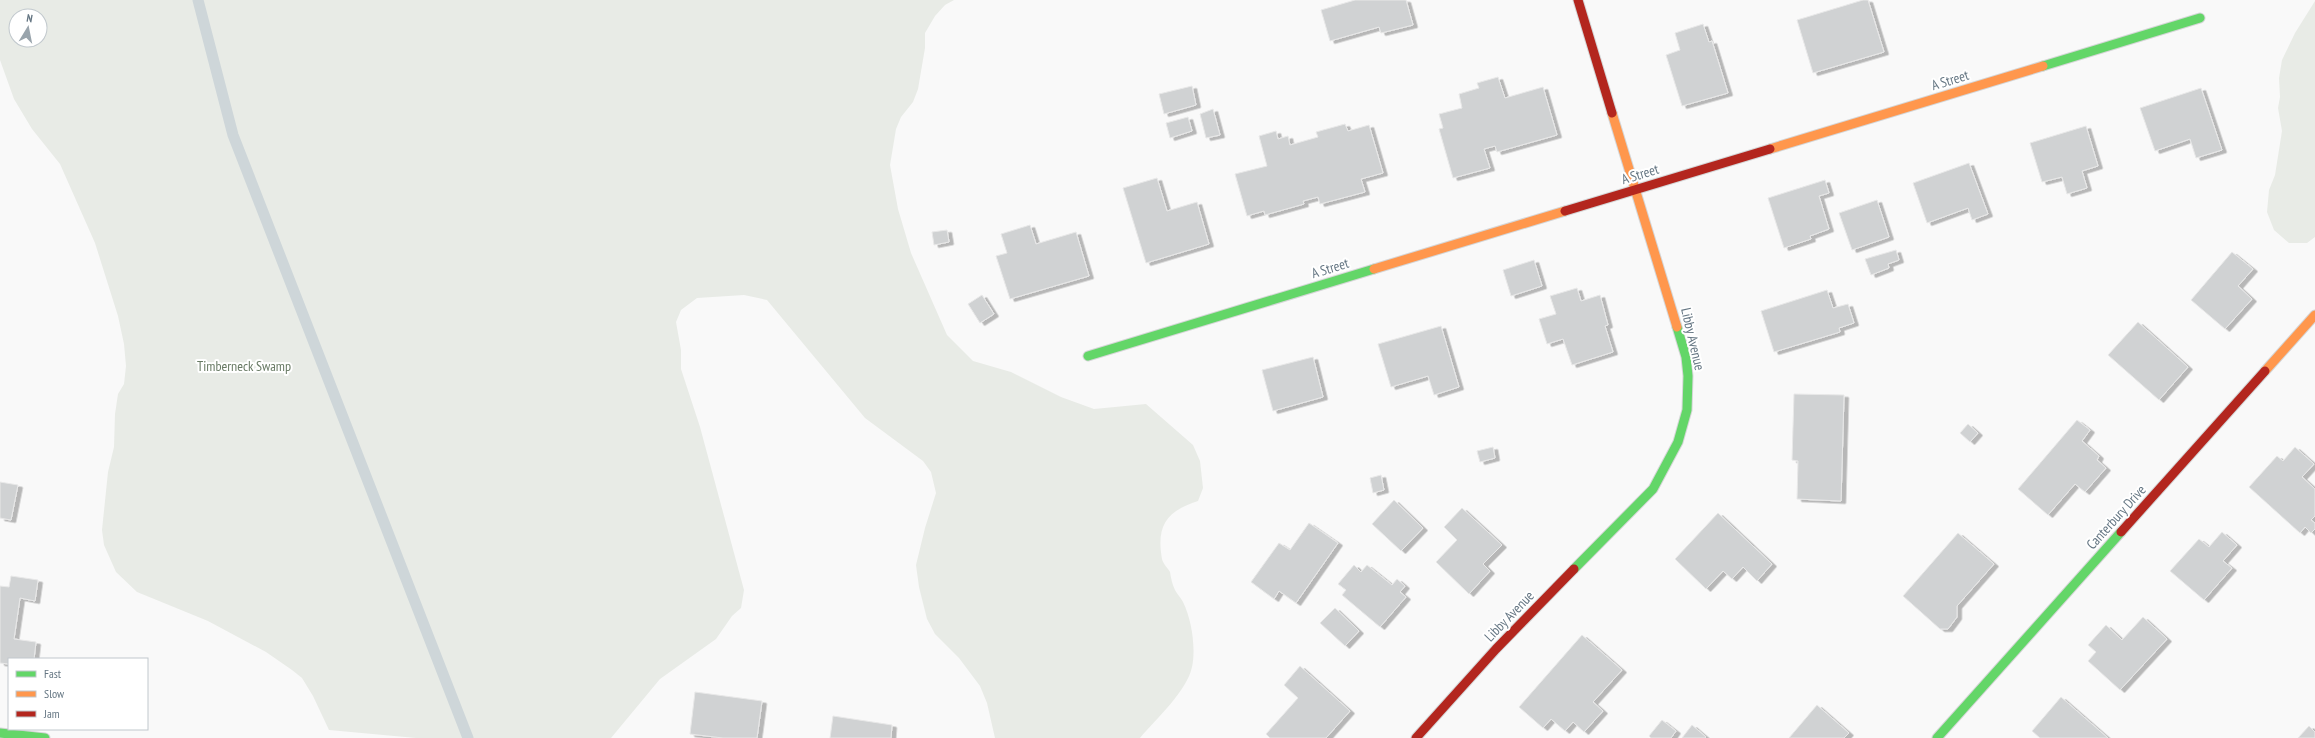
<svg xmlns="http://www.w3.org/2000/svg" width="2315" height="738" font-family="'PT Sans Narrow',sans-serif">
	<defs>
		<filter id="shadow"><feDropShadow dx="4.5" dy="2.5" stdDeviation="0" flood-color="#0004"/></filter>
	</defs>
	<rect width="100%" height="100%" fill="#f9f9f9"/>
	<path fill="#e8ebe6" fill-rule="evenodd" d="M0,0H954L945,5L935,16L925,33V48L918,89L913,102L901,117L896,129L890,165L898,209L911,253L947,335L973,361L1011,372L1061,397L1094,409L1146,404L1193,445L1200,461L1203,488L1198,501C1167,511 1156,525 1162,559C1163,564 1168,568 1170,572C1171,578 1172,584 1175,590C1177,594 1181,598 1183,602C1192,620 1196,649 1192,667C1187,691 1156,719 1140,738H995L987,703L980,686L959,658L935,634L927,619L919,587L916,565L925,528L936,493L931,472L923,461L865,418L767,300L744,295L697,298L681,310L676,322L681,350V369L700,427L744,590L741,608L732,616L716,639L660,679L611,738H416L329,730L313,696L302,678L292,670L266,652L208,621L137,592L116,572L104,545L102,530L108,472L114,447L115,414L118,394L124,384L126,366L124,344L118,316L95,243L60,164L32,129L14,99L0,60ZM16,16H40V40H16Z
		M2315,1V237L2307,243H2289L2274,230L2267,212L2269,190L2275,175L2282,131L2278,108L2280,97L2279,78L2282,60L2295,33Z"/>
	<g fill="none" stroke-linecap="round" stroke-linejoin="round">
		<path stroke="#ced6d9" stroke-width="11" d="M198,0L233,135L468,738"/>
	</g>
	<path fill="#d0d2d3" stroke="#e8e8e8" filter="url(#shadow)" d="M1355,0H1406L1413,25L1381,33L1379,27L1330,41L1321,10Z
		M1863,0H1868L1884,52L1813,73L1797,20Z
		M1703,24L1709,42L1712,41L1728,93L1682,106L1666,55L1680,50L1675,33Z
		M1498,77L1505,98L1543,87L1557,135L1497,152L1495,146L1484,149L1490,168L1453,178L1439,129L1443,128L1439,114L1462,108L1459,94L1479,88L1477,83Z
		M1192,86L1196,105L1164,114L1159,94Z
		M2201,88L2222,150L2196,158L2190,139L2155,151L2140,108Z
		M1213,109L1220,135L1206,138L1200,114Z
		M1188,117L1192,131L1170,138L1166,123Z
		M1345,124L1348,131L1369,125L1383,173L1361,179L1365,192L1320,204L1318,197L1303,201L1304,204L1265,215L1264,211L1247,216L1235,174L1267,166L1259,136L1276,131L1278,139L1288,136L1290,145L1318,137L1316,132Z
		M2086,126L2098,166L2082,171L2087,188L2067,194L2062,177L2042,182L2030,143Z
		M1969,163L1988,214L1972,220L1968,208L1927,223L1913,183Z
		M1157,178L1167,211L1197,202L1209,244L1146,263L1123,188Z
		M1825,180L1829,193L1819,196L1829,229L1810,236L1811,239L1784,248L1768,198Z
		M1877,200L1889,237L1852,250L1839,213Z
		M1030,225L1036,244L1076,232L1089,276L1010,299L996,256L1007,253L1001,234Z
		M947,230L949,242L934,245L932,232Z
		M1896,250L1899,260L1888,264L1889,268L1871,275L1865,259Z
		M2232,252L2253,269L2238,286L2252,299L2225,329L2191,300Z
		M1534,260L1542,286L1511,296L1503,270Z
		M1577,288L1581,301L1600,295L1608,325L1605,326L1613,352L1572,365L1563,339L1547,344L1539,319L1556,314L1550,296Z
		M1827,290L1833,308L1848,304L1854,323L1839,328L1840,332L1774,352L1761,311Z
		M982,295L994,314L980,323L968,304Z
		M2138,322L2188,367L2159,400L2108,355Z
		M1441,326L1459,387L1434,395L1428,376L1391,387L1378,344Z
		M1313,357L1323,397L1273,411L1262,370Z
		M1794,394L1844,395L1841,501L1797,499L1798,461L1792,460Z
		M2077,420L2090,430L2082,441L2099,456L2097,460L2106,468L2085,492L2075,484L2048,515L2018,489Z
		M1968,424L1978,433L1970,442L1960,433Z
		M1493,447L1495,458L1480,462L1477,451Z
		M2295,447L2314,464L2302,477L2315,489V516L2311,520L2315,523V529L2311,533L2305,527L2300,533L2249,487L2277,456L2283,461Z
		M1381,475L1384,490L1373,493L1370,478Z
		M0,482L18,485L11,520L0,518Z
		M1394,500L1423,528L1401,551L1372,524Z
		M1462,508L1502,545L1483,564L1490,571L1469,594L1436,562L1457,540L1444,527Z
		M1718,513L1772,564L1757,581L1743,567L1732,579L1723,571L1706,589L1675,559Z
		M1309,523L1338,543L1296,603L1279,591L1274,599L1251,582L1279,543L1290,550Z
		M2222,532L2237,545L2223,561L2232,568L2204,600L2170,571L2199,539L2209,547Z
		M1958,533L1994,564L1957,606V617L1948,629H1940L1903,596Z
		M1354,565L1361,572L1367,565L1392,585L1397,579L1405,586L1400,592L1406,597L1380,627L1342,595L1346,590L1338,584Z
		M11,576L38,580L35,601L20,598L14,639L36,642L34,659H9V664L0,663V586L9,587Z
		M1335,608L1359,631L1345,646L1320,623Z
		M2143,617L2167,639L2120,690L2088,661L2096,652L2088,645L2106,625L2122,640Z
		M1582,635L1622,670L1593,702L1603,711L1584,732L1573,722L1565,731L1551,719L1543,728L1519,707Z
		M1300,666L1350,711L1326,738H1270L1266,734L1298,698L1284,685Z
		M695,692L762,701L757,738H723L690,734Z
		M2061,697L2108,738H2040L2032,731Z
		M1817,705L1849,733L1844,738H1789Z
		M833,716L892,725L891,738H830Z
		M1662,720L1676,731L1671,738H1651L1649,736Z
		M1692,725L1706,737L1705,738H1682Z
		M2309,726L2315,732V738H2298Z"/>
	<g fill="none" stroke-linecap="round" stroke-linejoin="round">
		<g stroke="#d5d6d7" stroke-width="11">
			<path id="fast" d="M2043,66L2200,18
				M1088,356L1374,269
				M1574,569L1653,489L1678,442L1687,410L1688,376L1686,357L1677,327
				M0,733L45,738
				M1937,738L2121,532"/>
		</g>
		<g stroke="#d5d6d7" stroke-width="11">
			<path id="slow" d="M1612,113L1677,327
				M1770,149L2043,66
				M1374,269L1565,211
				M2265,371L2315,315"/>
		</g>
		<g stroke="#d5d6d7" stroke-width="11">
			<path id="jam" d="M1578,0L1612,113
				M1565,211L1770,149
				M2121,532L2265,371
				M1416,738L1496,649L1574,569"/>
		</g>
		<use href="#fast" stroke="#63d668" stroke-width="9"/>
		<use href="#slow" stroke="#ff974d" stroke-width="9"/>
		<use href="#jam" stroke="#b3261e" stroke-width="9"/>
	</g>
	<g text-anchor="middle" stroke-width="4" stroke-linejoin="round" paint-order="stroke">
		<g font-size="14" fill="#657683" stroke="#fff">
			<text transform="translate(1950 80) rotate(-17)" y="5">A Street</text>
			<text transform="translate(1640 174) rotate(-17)" y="5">A Street</text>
			<text transform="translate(1330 268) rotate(-17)" y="5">A Street</text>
			<text transform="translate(1693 339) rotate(77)" y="5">Libby Avenue</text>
			<text transform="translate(2116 517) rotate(-48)" y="5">Canterbury Drive</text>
			<text transform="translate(1509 616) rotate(-46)" y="5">Libby Avenue</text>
		</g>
		<g font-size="14" fill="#687a64" stroke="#fff">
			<text x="244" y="371">Timberneck Swamp</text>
		</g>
	</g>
	<rect x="8" y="658" width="140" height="72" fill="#ffffff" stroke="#c1c8cd"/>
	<rect x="16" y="671" width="20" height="6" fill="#63d668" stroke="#c1c8cd"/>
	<text x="44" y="678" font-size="12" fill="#657683">Fast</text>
	<rect x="16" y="691" width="20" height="6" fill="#ff974d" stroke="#c1c8cd"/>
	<text x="44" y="698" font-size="12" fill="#657683">Slow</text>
	<rect x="16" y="711" width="20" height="6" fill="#b3261e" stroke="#c1c8cd"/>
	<text x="44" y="718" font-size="12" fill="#657683">Jam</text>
	<g transform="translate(28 28) rotate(10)"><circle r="19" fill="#ffffff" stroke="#c1c8cd"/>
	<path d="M0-3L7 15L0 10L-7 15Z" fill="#99a4ac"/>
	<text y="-6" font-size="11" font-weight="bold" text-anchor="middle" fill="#657683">N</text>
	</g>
</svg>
